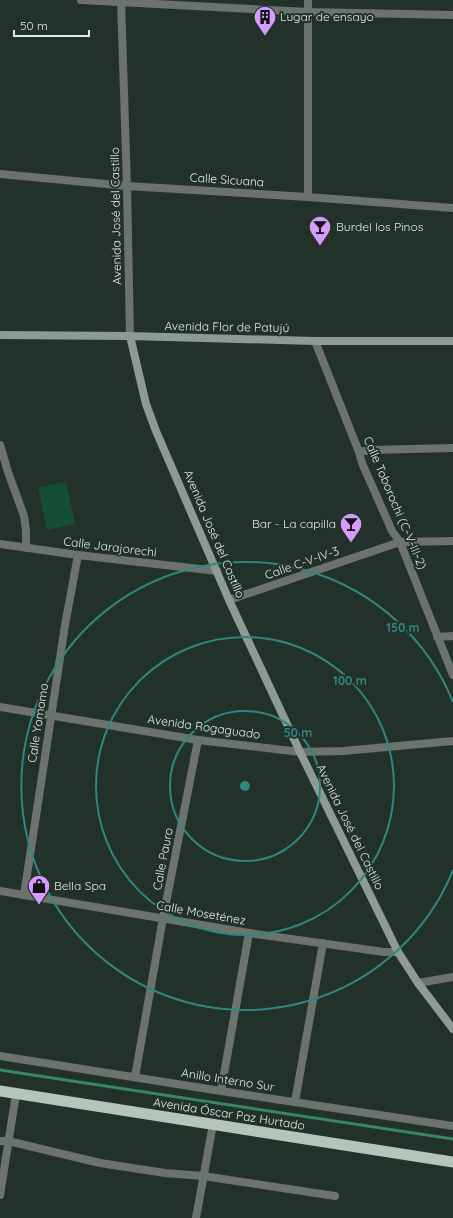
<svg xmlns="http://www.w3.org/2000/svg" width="453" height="1218" font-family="Quicksand,sans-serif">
	<rect width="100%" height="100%" fill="#22322a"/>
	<path fill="#164d35" d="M66,482L75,524L47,530L38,487Z"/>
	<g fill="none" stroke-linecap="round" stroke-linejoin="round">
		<path stroke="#368762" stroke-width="3" d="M0,1070L453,1139"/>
		<path stroke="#6c736f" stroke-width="8" d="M81,0L308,12L453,15
			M121,0L127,186L130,336
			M308,0V197
			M0,174L127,186L308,197L453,208
			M315,341L359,452L362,463L392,531L400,542L453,675
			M0,445L8,472L24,516L26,530V548
			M359,452L371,450L453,448
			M0,544L78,555L217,571
			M229,600L400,542L453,541
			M437,637L453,636
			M0,707L198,740L300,752L343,751L453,741
			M0,891L249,933L384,952H398
			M24,895L65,625L78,555
			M418,983L453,977
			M0,1056L221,1091L453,1126
			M135,1077L163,918L198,740
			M221,1091L249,933
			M295,1102L323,943
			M0,1141H8L100,1163L165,1173L203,1176L335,1196
			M0,1195L16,1094
			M196,1218L213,1124"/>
		<path stroke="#8e9a93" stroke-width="8" d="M0,335L130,336L315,341H453
			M130,336L146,404L156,431L229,600L300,752L398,952L418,983L453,1029"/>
		<path stroke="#b4c6bc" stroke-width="11" d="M0,1091L453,1162"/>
	</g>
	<g fill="none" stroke="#2e8780" stroke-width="2">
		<circle cx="245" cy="786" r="75"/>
		<circle cx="245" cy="786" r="149"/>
		<path d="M453 870A224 224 0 1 1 453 702"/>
	</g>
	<defs>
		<g id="building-pin" transform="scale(1.15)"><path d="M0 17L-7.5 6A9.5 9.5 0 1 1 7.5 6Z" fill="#d59cfb" stroke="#22322a"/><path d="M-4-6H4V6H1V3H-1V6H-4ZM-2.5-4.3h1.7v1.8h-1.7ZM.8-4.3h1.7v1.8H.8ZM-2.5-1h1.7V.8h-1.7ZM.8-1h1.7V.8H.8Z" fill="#111"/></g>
		<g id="bar-pin" transform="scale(1.15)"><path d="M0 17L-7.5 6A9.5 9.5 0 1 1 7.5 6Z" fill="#d59cfb" stroke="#22322a"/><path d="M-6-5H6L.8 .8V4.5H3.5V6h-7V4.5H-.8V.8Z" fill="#111"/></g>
		<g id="shop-pin" transform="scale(1.15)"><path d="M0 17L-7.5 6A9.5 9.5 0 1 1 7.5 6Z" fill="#d59cfb" stroke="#22322a"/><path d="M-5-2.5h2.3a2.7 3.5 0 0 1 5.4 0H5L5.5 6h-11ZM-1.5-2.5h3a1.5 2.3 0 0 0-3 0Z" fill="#111"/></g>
	</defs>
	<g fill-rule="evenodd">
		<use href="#building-pin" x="265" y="17"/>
		<use href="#bar-pin" x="320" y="227"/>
		<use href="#bar-pin" x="351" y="524"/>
		<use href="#shop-pin" x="39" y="886"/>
	</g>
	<g text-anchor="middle" stroke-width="4" stroke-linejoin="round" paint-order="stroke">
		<g font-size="12" fill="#e0eae4" stroke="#22322a" text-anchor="start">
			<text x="280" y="21">Lugar de ensayo</text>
			<text x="336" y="231">Burdel los Pinos</text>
			<text x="336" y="528" text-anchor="end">Bar - La capilla</text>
			<text x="54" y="890">Bella Spa</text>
		</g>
		<g font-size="12" fill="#e0eae4" stroke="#22322a">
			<text transform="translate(227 180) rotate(4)" y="4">Calle Sicuana</text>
			<text transform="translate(116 216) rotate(-91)" y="4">Avenida José del Castillo</text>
			<text transform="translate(227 327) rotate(1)" y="4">Avenida Flor de Patujú</text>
			<text transform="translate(395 503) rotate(67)" y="4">Calle Toborochi (C-V-III-2)</text>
			<text transform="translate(214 534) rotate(67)" y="4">Avenida José del Castillo</text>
			<text transform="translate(110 547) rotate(7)" y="4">Calle Jarajorechi</text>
			<text transform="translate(302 563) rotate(-19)" y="4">Calle C-V-IV-3</text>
			<text transform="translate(38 723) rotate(-81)" y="4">Calle Yomomo</text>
			<text transform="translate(204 727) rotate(8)" y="4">Avenida Rogaguado</text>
			<text transform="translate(350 827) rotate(64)" y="4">Avenida José del Castillo</text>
			<text transform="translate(163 859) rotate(-79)" y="4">Calle Pauro</text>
			<text transform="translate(201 913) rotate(10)" y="4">Calle Moseténez</text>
			<text transform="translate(228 1080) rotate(9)" y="4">Anillo Interno Sur</text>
			<text transform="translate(229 1114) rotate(9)" y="4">Avenida Óscar Paz Hurtado</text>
		</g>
	</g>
	<circle cx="245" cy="786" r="6" fill="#2e8780" stroke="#22322a" stroke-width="2"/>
	<g font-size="12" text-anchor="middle" font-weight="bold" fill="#2e8780" stroke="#22322a" stroke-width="4" stroke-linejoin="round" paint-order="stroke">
		<text x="403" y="632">150 m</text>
		<text x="350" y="685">100 m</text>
		<text x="298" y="737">50 m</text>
	</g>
	<path d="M14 30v6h75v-6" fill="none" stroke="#e0eae4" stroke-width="2"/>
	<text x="20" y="30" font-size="12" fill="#e0eae4" stroke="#22322a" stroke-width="3" paint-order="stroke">50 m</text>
</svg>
